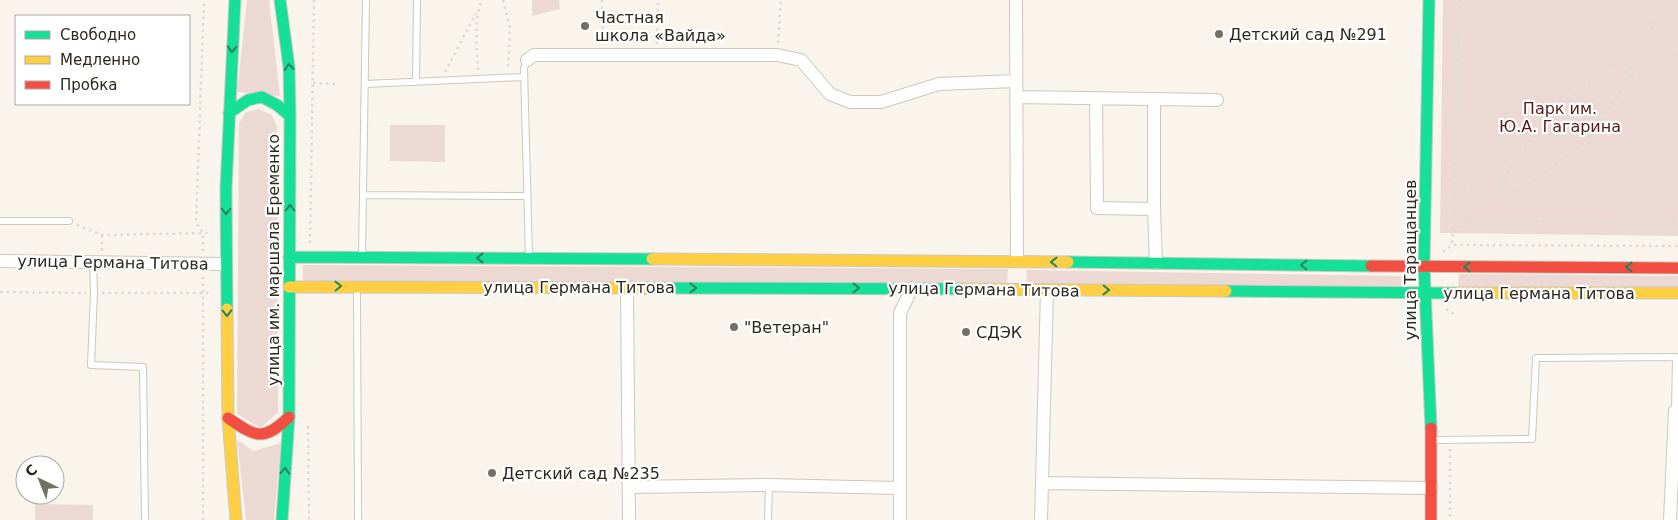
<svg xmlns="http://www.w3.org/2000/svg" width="1678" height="520" font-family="'DejaVu Sans',sans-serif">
	<rect width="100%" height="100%" fill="#f9f5ec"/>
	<path fill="#edd9d3" d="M247,0H269L280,96L237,92Z
		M532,0H559L560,9L532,16Z
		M1443,0H1678V236L1440,233Z
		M259,109L272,115L277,127L278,412L261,428L237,414L239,123L246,112Z
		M390,125H445V162L390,161Z
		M303,265L1008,269L1007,284L303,281Z
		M1027,270L1402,276L1401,288L1026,285Z
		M1459,274L1678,276V288L1458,287Z
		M237,440L254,451L281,443L274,520H246Z
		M35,504L93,505V520H35Z"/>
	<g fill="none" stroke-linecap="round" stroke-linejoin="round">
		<g stroke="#ccc8c0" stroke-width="8">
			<path id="lane" d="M527,60L524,68L529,258
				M416,82L417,0
				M365,84L524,77
				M363,195L527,196
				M0,221H69
				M362,256L366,0
				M93,262L94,293L91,365L143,367L145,520
				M357,289L358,520
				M1434,440L1532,439L1536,358L1676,357L1675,411H1677
				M768,520L769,485"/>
		</g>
		<g stroke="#ccc8c0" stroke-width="14">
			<path id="street" d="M1016,0L1017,261
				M527,60L534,55H777L801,60L830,94L850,102H881L939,84L1016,81
				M1016,97L1217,100
				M1096,99L1097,208L1154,209V99
				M1154,209L1156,263
				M0,261L226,264
				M627,288L629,520
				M1042,483L1431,488
				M629,487L769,485L899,488
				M900,520V313L912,288
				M1041,520L1047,290
				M1670,520L1675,411"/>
		</g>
		<g stroke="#ccc8c0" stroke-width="13">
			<path id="fast" d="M280,0L289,67L290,116L289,417L282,520
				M1429,0L1424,266L1431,428
				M229,113L248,100L262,97L277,105L290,116
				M289,257L652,259
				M1068,262L1371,266
				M645,288L963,289
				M1226,291L1456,293
				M227,309L226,188L235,0"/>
		</g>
		<g stroke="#ccc8c0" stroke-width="13">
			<path id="slow" d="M652,259L1068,262
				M289,287L645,288
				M963,289L1226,291
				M1456,293H1678
				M227,309L228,418L236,520"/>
		</g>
		<g stroke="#ccc8c0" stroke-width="13">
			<path id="jam" d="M1371,266L1678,268
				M228,418C256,437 263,442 289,417
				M1431,520V428"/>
		</g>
		<path stroke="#dbdad8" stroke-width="2.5" stroke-dasharray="2.5 4" stroke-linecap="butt" d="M503,0L510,28L508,68
			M602,0L603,43
			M1460,0L1452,245L1678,246
			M778,43L781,0
			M657,44L658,0
			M478,70C477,47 473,22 482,0
			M445,72L476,13
			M1626,81L1678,52
			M313,83L335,84
			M1455,176L1468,189L1483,197H1501L1526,187L1558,163L1588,138L1616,98L1646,37L1668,0
			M1496,197L1515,156L1539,131L1548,116L1621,55L1641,47
			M1464,222L1575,221L1658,225L1678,221
			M77,225L102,235L209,233
			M244,232L271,230
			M1454,232L1464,222L1483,197
			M102,235V251
			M310,243L314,0
			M203,251V233L196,222L204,0
			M1443,252L1452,245
			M203,277V520
			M0,292L86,293
			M102,293H209
			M244,295L271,296
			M1446,309L1454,314
			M308,426L309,520
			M1450,449V520"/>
		<use href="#lane" stroke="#fefefc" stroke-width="6"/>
		<use href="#street" stroke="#fefefc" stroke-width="12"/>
		<use href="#fast" stroke="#16e098" stroke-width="11"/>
		<use href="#slow" stroke="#ffcf43" stroke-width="11"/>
		<use href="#jam" stroke="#f24e42" stroke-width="11"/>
	</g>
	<defs><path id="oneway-chevron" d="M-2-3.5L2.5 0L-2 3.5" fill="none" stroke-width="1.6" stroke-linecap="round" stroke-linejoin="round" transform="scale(1.25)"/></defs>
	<g stroke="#22845b">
		<use href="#oneway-chevron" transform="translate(232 49) rotate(93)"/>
		<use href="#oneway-chevron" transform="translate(289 67) rotate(-95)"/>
		<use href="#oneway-chevron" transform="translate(290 208) rotate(-90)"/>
		<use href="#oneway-chevron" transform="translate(226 211) rotate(90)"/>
		<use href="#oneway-chevron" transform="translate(480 258) rotate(-180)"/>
		<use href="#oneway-chevron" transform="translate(1054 262) rotate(-179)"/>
		<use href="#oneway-chevron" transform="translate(1304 265) rotate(-179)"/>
		<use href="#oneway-chevron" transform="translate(1467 267) rotate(-180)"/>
		<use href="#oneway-chevron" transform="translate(1629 267) rotate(-180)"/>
		<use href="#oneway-chevron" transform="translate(338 286) rotate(-1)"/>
		<use href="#oneway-chevron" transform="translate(693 288)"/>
		<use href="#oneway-chevron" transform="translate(856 288)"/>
		<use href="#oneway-chevron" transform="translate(1106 290) rotate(1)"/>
		<use href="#oneway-chevron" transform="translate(227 313) rotate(89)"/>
		<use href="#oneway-chevron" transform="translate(285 471) rotate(-86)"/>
	</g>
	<g fill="#747066" stroke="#fff" stroke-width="2">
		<circle cx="585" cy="26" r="5"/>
		<circle cx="1219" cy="34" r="5"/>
		<circle cx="734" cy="327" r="5"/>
		<circle cx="966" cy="332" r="5"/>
		<circle cx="492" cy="473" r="5"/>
	</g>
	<g text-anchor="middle" stroke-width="4.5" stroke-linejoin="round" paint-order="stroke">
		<g font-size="16" fill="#2d281e" stroke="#fff" text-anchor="start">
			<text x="595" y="23">Частная<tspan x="595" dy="18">школа «Вайда»</tspan></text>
			<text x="1229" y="40">Детский сад №291</text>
			<text x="744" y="333">"Ветеран"</text>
			<text x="976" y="338">СДЭК</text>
			<text x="502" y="479">Детский сад №235</text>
		</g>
		<g font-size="16" fill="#591b18" stroke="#fff">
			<text x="1560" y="114">Парк им.<tspan x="1560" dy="18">Ю.А. Гагарина</tspan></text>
		</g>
		<g font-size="16" fill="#2d281e" stroke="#fff">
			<text transform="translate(273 260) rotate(-90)" y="6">улица им. маршала Еременко</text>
			<text transform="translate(1410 260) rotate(-90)" y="6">улица Таращанцев</text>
			<text transform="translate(113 262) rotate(1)" y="6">улица Германа Титова</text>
			<text x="579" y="293">улица Германа Титова</text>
			<text transform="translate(984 289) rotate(1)" y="6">улица Германа Титова</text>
			<text x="1539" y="299">улица Германа Титова</text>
		</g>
	</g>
	<rect x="15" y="15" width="175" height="90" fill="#ffffff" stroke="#aba9a5"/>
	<rect x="25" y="31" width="25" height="8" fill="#16e098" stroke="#aba9a5"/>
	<text x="60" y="40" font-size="15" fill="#2d281e">Свободно</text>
	<rect x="25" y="56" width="25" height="8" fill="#ffcf43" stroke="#aba9a5"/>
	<text x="60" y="65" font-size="15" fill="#2d281e">Медленно</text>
	<rect x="25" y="81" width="25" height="8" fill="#f24e42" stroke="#aba9a5"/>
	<text x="60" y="90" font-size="15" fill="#2d281e">Пробка</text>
	<g transform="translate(40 480) rotate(317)"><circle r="24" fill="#ffffff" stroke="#aba9a5"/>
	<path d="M0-4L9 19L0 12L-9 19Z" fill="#747066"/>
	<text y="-8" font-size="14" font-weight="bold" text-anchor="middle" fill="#2d281e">С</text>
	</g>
</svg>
